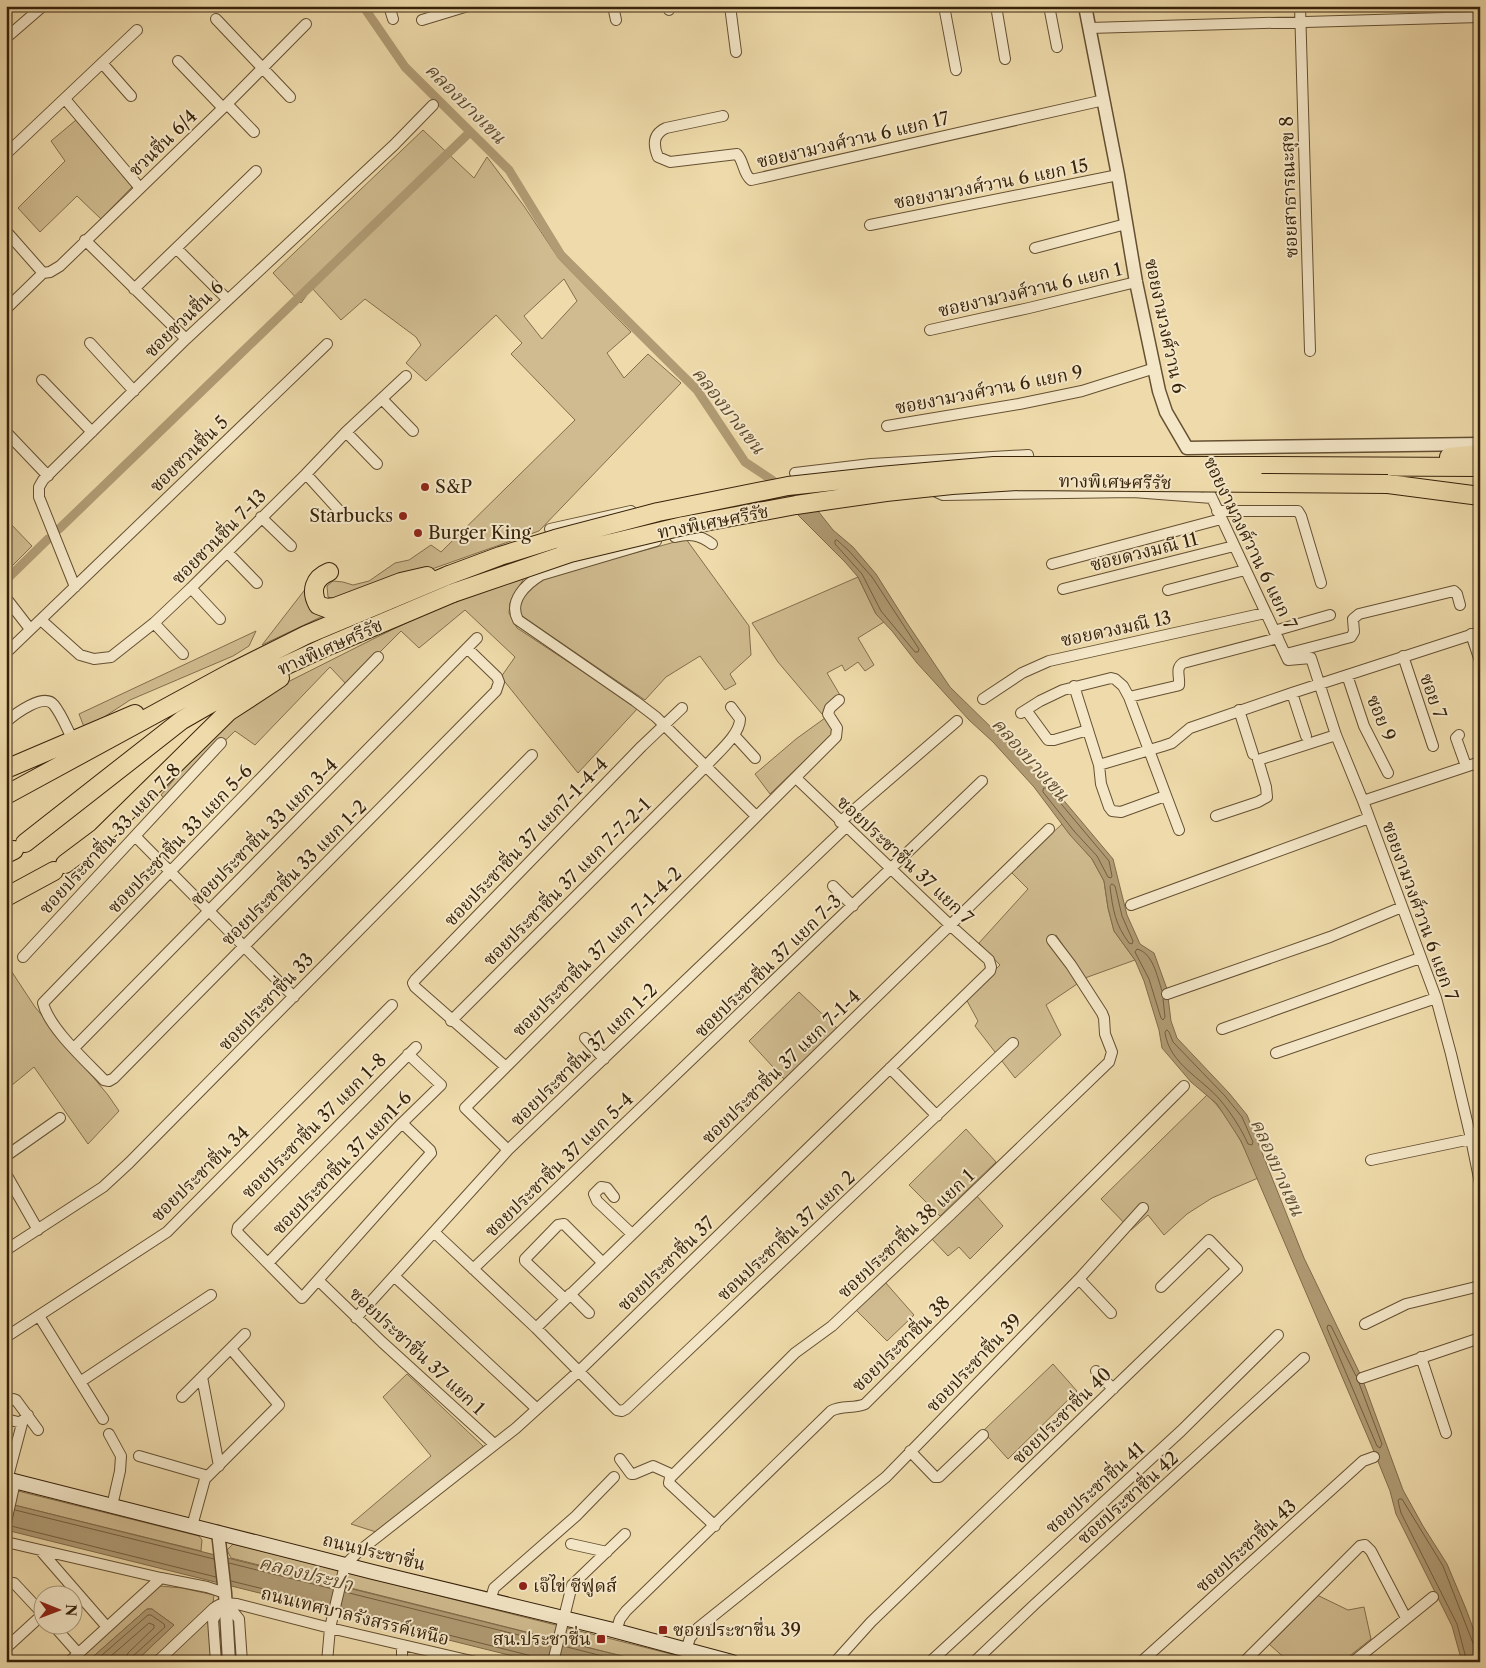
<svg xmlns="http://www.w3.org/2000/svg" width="1486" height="1668" font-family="'Libre Caslon Text','Noto Serif Thai',serif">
	<rect width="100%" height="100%" fill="#eedaaa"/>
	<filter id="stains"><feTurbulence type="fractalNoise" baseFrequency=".004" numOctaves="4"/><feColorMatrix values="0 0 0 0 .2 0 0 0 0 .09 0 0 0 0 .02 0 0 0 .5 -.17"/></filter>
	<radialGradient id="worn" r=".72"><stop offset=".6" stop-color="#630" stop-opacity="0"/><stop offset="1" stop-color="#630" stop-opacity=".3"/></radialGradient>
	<path fill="#cfbb8f" stroke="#836e4c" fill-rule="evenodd" d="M76,120L132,187L101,219L77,196L40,232L18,208L65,161L51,141Z
		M423,130L474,178L487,157L524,206L559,259L631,332L607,353L624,378L648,354L681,383L539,531L339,602L328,597L327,586L333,581L343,582L353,585L369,581L395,563L409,560L431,545L441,552L575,420L511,354L522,343L496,315L426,381L406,363L421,345L416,337L365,299L341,320L312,288L301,303L273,273ZM564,279L577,301L542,339L524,316Z
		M6,519L32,546L6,572Z
		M686,539L749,626L751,655L730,674L736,684L725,690L700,656L666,677L645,700L519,614C520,597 529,589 542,578Z
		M858,577L876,614L884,622L858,638L874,665L865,671L858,662L845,671L842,665L827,673L840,695L822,714L778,662L752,623Z
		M524,578L510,603L509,613L517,628L638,708L578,773L501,677L515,657L465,610L419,648L401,631L347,685L330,667L255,745L235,731L165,799L161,795L207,739L262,695L375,638L429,612L487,590Z
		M310,583L323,616L262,645Z
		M256,631L249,646L233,656L130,700L98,721L84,727L79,714Z
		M825,718L834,732L770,794L755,774L796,739Z
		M1062,824L1092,859L1104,881L1108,908L1114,931L1135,960L1085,978L1056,935L1048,941L1070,970L1077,984L1046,1005L1061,1035L1015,1078L975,1026L978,1021L966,999L1000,965L979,943L1028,889L1011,872Z
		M6,963L35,1007L108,1095L119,1111L88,1144L34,1067L6,1090Z
		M799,992L837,1028L785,1080L749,1041Z
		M1207,1095C1231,1117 1245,1148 1258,1178L1212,1198L1187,1214L1164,1235L1148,1215L1131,1230L1101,1199Z
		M966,1129L996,1162L940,1216L909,1185Z
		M976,1195L1003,1226L970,1259L959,1247L948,1256L931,1238Z
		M885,1282L914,1315L887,1341L855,1309Z
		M1053,1364L1077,1391L1008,1459L983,1431Z
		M407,1374L483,1446V1449L376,1532L351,1524L431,1456L383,1397Z
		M6,1488L199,1536L202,1540L201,1551L6,1503Z
		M233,1544L703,1662H646L231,1558L227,1550Z
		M160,1586L182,1588L214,1595L213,1603L149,1662H135L174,1625L152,1609H147L87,1662H72L143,1597Z
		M1317,1595L1348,1610L1364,1607L1371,1639L1342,1662H1289L1269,1644Z
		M209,1617L212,1662H160Z"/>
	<path fill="#b09b74" stroke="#806b4a" d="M818,511L833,530L853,547L876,574L907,623L950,687L1055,790L1113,859L1127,915L1140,944L1154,953L1167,989L1171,1021L1177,1038L1229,1093L1247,1115L1304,1258L1362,1378L1403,1490L1423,1526L1447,1564L1466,1609L1480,1647V1662H1462L1452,1626L1396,1514L1390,1491L1373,1449L1241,1141L1217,1104L1191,1082L1162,1048L1159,1030L1144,981L1135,960L1114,931L1108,908L1104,881L1092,859L1070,835L1034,787L993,742L969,720L917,663L892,631L876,614L858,577L845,562L796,513Z
		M6,1503L646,1662H537L6,1530Z
		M147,1609H152L174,1625L135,1662H87Z"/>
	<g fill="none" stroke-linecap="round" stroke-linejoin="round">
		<path stroke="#745e3f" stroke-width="1" d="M837,540L849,551L872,577L919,649L918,652H915L881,611L862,574L835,544V541Z
			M1044,788H1047L1052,793L1109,861L1112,876L1111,878L1108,877L1097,856L1074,831L1043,792Z
			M1112,884L1115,886L1122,916L1133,941L1132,944L1129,943C1115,924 1113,910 1110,887Z
			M1162,991C1157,976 1153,953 1137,949L1135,952L1149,979L1161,1018L1163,1020L1165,1017L1163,999
			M1167,1030L1169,1032L1173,1042L1225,1096L1242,1117L1253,1142L1252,1145L1248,1144C1242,1130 1231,1113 1221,1101C1202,1078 1170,1065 1165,1033Z
			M1356,1376L1331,1326L1328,1325L1327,1328L1377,1446L1380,1448L1382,1444L1359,1383
			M15,1510L214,1559
			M11,1526L216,1577
			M229,1563L333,1589
			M231,1581L329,1605
			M345,1592L551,1643
			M341,1608L528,1655L532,1657L533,1662
			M563,1646L626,1662
			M94,1662L148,1615H151L164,1624L165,1627L133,1656L132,1662
			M104,1662L149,1623L154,1625V1628L128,1653L125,1662
			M1467,1662L1457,1624L1401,1513L1398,1501L1399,1499H1402L1443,1566L1473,1643L1480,1646"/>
		<path stroke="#b09b74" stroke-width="9" d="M363,6L405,67L509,170L561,255L697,390L745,462L772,480L798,505
			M59,529L470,132
			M6,580L48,539"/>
		<g stroke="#655032" stroke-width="12">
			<path id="minor" d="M389,6L393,19
				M613,6L616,20
				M669,6V10
				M730,6L736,52
				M944,6L956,70
				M996,6L1005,59
				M1049,6L1057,47
				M1300,6L1310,351
				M216,19L290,97
				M422,20L468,6
				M1089,28L1480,17
				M6,38L43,6
				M178,61L223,108
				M102,63L131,96
				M65,99L140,188
				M227,104L254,132
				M723,116L666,128C653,134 653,145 658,157L670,162L737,154C744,161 743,174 751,180L1104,100
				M6,154L137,30
				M870,225L1118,175
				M6,231L43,273
				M85,240L186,339
				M1035,248L1126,224
				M177,249L228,300
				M43,273L50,272L60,266L223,108L306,24
				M134,289L256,171
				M6,309L43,273
				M930,330L1029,308L1136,282
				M90,343L134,391
				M42,380L92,432
				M382,399L413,431
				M887,426L1019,404L1082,391L1155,368
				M6,432L48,476
				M346,432L377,464
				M795,473L871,464L1028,455L1030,469
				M306,474L345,517
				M1204,481L1288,660L1311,658L1336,735L1363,801L1436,998L1451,1054L1470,1134L1480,1183
				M932,490L943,495L1133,492L1212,498
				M1217,511H1298L1301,516L1321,583
				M261,517L291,546
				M550,529L631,511
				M675,537C690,533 700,535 712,544
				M656,541L541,575C526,584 508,601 518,620L635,701L656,717L756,816
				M227,552L257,583
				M1052,564L1221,519
				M75,587L39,497V487L43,480L186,339L394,145L433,105
				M191,588L220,619
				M1063,589L1234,546
				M1168,590L1245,570
				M6,598L30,629
				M41,620L80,655L94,659L111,657L154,623L191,588L306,474L346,432L406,376
				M154,623L183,654
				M1274,631L1330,615
				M1471,634L1480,661
				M6,653L327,344
				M1286,654L1351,637L1354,632L1353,619L1359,614L1454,591L1457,594L1460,605
				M1403,656L1433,746
				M378,657L43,1003C49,1028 86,1061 104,1080L109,1081L114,1078L496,691L499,682L497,677L468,649
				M1347,675L1364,726L1388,773
				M1074,686L1099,765L1101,784L1109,807L1112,811L1121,812L1165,796
				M1292,693L1306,736
				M1129,697L1176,686L1179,685C1180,676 1175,668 1183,663L1278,638
				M983,699L1022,673L1049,661L1265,613
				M1026,710L1048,740H1054L1088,730
				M1239,710L1253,754
				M1021,713L1040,701L1063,690L1111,678L1115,679L1123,686L1129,697L1179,830
				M6,722C15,714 44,692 54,705C62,715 67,729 73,740
				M734,735L755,758
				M1459,735L1456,738L1466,766
				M1099,765L1163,746L1172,743L1190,728L1292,693L1480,632
				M1363,801L1480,762
				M1216,816L1258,802L1267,797L1266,787L1258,760L1336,735
				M840,822L957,721
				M135,836L294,997
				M833,886L853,906
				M1131,905L1369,818
				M23,957L221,743
				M1167,994L1330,937L1402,907
				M451,1021L706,766C716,754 740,735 740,719L731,707
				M1222,1029L1420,958
				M585,1038L604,1059
				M74,1048L477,638
				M1276,1053L1436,998
				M506,1067L415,987L413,983L415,980L642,746L682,708
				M890,1068L937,1116
				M402,1123L430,1150L431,1153L302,1298L237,1232L238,1227L416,1047
				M508,1150L465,1108L836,737L837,728L828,714L830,708L839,700
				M6,1156L60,1118
				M1371,1160L1471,1139
				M6,1174L38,1230
				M614,1197L607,1188L601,1187L594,1194L597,1201L632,1234
				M434,1232L536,1328L617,1410L622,1411L626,1409L1013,1043
				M6,1250L103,1187L129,1163L532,755
				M268,1263L402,1123L441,1085L408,1054
				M473,1269L982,781
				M394,1276L537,1409
				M1079,1279L1111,1313
				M319,1281L382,1342L494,1444
				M570,1294L589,1313
				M565,1299L525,1261V1259L558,1225L564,1224L603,1263
				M39,1316L103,1419
				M356,1318L508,1150L846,827
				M1365,1324L1406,1304L1480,1286
				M536,1328L1049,829
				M6,1337L167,1232L392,1005
				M1421,1357L1446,1433
				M1096,1371L1113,1389
				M202,1377L219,1466
				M1362,1378L1480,1338
				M80,1382L211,1295
				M182,1397L245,1334
				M6,1403L13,1399L16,1400L38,1430
				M6,1419L22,1423
				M109,1434L121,1456L120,1471L112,1506
				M910,1451L935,1477H939L983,1435
				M139,1456L208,1476
				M620,1459L631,1474H634L653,1466L673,1475
				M7,1480L23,1420L28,1415
				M6,1522L15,1482
				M192,1526L205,1479L279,1405L231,1349
				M715,1526L669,1483L670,1478L795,1353L832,1326L949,1216L1109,1062L1112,1052L1105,1034L1104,1018L1102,1013L1071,965L1052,940
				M6,1542L161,1578L207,1587L225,1593
				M571,1544L607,1552
				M40,1550L107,1627
				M6,1585L9,1583H14L42,1613
				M490,1601L494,1588L576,1516L614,1477
				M226,1603L239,1619L242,1662
				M54,1626L78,1653
				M616,1631L620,1619L626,1611L831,1411C842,1405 854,1409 865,1404L1184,1086
				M402,1645V1662
				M6,1648L42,1615
				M686,1650L690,1638L698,1628L886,1477L1079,1279L1143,1208
				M69,1662L161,1578
				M157,1662L214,1608C222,1602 228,1603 237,1604L330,1628L476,1662
				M216,1662L213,1620L221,1607
				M327,1662L330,1628L345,1565L358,1552L516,1428L579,1371L990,971L991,967L989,960L950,925L796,778
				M553,1662L572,1585L625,1534
				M835,1662L871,1622L1237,1269L1209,1240L1161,1287
				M930,1662L1181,1431L1278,1335
				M974,1662L1035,1604L1304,1358
				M1141,1662L1363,1461L1374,1457
				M1244,1662L1360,1546L1365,1545L1371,1551L1406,1618
				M1353,1662L1433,1597"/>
		</g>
		<g stroke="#655032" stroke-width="15">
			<path id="tertiary" d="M1085,6L1118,175L1136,282L1159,391L1166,412L1187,448L1480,444
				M218,1532L225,1593L229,1662"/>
		</g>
		<g stroke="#37220a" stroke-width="16">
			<path id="secondary" d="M6,1479L373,1572L609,1629L732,1662"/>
		</g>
		<g stroke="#37220a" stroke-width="20">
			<path id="motorway" d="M1449,457L1480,454
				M1257,466L1480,467
				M1388,484L1480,496
				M329,572C314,578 310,591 318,605L326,608L335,607L401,582L427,576
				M6,769L135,714
				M6,795L232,672L306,635L449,575
				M25,843L182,720L243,685L328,646L453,593
				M6,854L14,850
				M65,864L101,837L228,712L280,678
				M6,897L54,871"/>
		</g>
		<use href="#minor" stroke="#f4e7c8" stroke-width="10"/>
		<use href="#tertiary" stroke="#f4e7c8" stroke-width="12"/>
		<use href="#secondary" stroke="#f4e7c8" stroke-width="14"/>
		<use href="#motorway" stroke="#eedaaa" stroke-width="18"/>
		<g stroke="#37220a" stroke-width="20" stroke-linecap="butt">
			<path id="motorway-bridge" d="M449,575L500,556L555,539L658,512L788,486L880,476L994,466H1257
				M453,593L570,553L683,526L796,505L886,492L952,485L1019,481L1388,484"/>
		</g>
		<use href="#motorway-bridge" stroke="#eedaaa" stroke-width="18"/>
	</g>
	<g fill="#8f2418" stroke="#f4e7c8" stroke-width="2">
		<circle cx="425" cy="487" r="5"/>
		<circle cx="403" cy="516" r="5"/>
		<circle cx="418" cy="533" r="5"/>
		<circle cx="523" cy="1586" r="5"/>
		<rect x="658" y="1625" width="10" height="10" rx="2.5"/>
		<rect x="596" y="1634" width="10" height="10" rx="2.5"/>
	</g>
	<g text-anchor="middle" stroke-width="4" stroke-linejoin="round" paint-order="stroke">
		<g font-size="18" fill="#37220a" stroke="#f4e7c8">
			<text transform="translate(853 140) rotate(-13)" y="6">ซอยงามวงศ์วาน 6 แยก 17</text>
			<text transform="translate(163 143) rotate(-44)" y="6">ชวนชื่น 6/4</text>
			<text transform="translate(991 184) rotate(-11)" y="6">ซอยงามวงศ์วาน 6 แยก 15</text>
			<text transform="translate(1289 187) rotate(-92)" y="6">ซอยสาธารณะสุข 8</text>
			<text transform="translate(1030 290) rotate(-13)" y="6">ซอยงามวงศ์วาน 6 แยก 1</text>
			<text transform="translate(184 319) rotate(-44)" y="6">ซอยชวนชื่น 6</text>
			<text transform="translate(1165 326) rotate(78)" y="6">ซอยงามวงศ์วาน 6</text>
			<text transform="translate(989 390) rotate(-11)" y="6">ซอยงามวงศ์วาน 6 แยก 9</text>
			<text transform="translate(189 454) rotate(-44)" y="6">ซอยชวนชื่น 5</text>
			<text transform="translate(1115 482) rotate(1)" y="6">ทางพิเศษศรีรัช</text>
			<text transform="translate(713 522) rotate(-11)" y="6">ทางพิเศษศรีรัช</text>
			<text transform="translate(219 537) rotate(-45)" y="6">ซอยชวนชื่น 7-13</text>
			<text transform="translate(1250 543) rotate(64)" y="6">ซอยงามวงศ์วาน 6 แยก 7</text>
			<text transform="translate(1144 552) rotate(-14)" y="6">ซอยดวงมณี 11</text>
			<text transform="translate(1116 629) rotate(-12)" y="6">ซอยดวงมณี 13</text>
			<text transform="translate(330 647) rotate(-24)" y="6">ทางพิเศษศรีรัช</text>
			<text transform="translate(1433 696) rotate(71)" y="6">ซอย 7</text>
			<text transform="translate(1381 718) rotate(68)" y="6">ซอย 9</text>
			<text transform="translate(264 832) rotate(-45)" y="6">ซอยประชาชื่น 33 แยก 3-4</text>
			<text transform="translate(110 839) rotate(-47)" y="6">ซอยประชาชื่น 33 แยก 7-8</text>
			<text transform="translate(180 839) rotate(-46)" y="6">ซอยประชาชื่น 33 แยก 5-6</text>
			<text transform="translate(526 842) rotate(-46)" y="6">ซอยประชาชื่น 37 แยก7-1-4-4</text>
			<text transform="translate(905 860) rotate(43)" y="6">ซอยประชาชื่น 37 แยก 7</text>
			<text transform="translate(294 873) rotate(-45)" y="6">ซอยประชาชื่น 33 แยก 1-2</text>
			<text transform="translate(567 882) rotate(-45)" y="6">ซอยประชาชื่น 37 แยก 7-7-2-1</text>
			<text transform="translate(1420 911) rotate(70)" y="6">ซอยงามวงศ์วาน 6 แยก 7</text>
			<text transform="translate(597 952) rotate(-45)" y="6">ซอยประชาชื่น 37 แยก 7-1-4-2</text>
			<text transform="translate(768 966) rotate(-44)" y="6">ซอยประชาชื่น 37 แยก 7-3</text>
			<text transform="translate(266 1002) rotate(-46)" y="6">ซอยประชาชื่น 33</text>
			<text transform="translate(584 1055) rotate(-44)" y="6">ซอยประชาชื่น 37 แยก 1-2</text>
			<text transform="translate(781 1067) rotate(-44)" y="6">ซอยประชาชื่น 37 แยก 7-1-4</text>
			<text transform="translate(314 1126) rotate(-45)" y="6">ซอยประชาชื่น 37 แยก 1-8</text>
			<text transform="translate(342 1163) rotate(-46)" y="6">ซอยประชาชื่น 37 แยก1-6</text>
			<text transform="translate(559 1165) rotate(-44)" y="6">ซอยประชาชื่น 37 แยก 5-4</text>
			<text transform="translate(200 1174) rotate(-44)" y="6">ซอยประชาชื่น 34</text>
			<text transform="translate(906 1234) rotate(-43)" y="6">ซอยประชาชื่น 38 แยก 1</text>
			<text transform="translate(786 1236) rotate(-43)" y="6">ซอนประชาชื่น 37 แยก 2</text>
			<text transform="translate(666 1264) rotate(-44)" y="6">ซอยประชาชื่น 37</text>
			<text transform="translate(901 1344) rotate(-44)" y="6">ซอยประชาชื่น 38</text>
			<text transform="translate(417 1351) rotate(43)" y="6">ซอยประชาชื่น 37 แยก 1</text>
			<text transform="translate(974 1363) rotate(-46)" y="6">ซอยประชาชื่น 39</text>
			<text transform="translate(1062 1416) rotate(-44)" y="6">ซอยประชาชื่น 40</text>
			<text transform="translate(1095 1488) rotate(-42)" y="6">ซอยประชาชื่น 41</text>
			<text transform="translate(1128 1498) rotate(-42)" y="6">ซอยประชาชื่น 42</text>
			<text transform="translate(1246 1546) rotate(-42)" y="6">ซอยประชาชื่น 43</text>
			<text transform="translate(374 1552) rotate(14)" y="6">ถนนประชาชื่น</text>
			<text transform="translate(355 1616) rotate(14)" y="6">ถนนเทศบาลรังสรรค์เหนือ</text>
		</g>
		<g font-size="18" fill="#37220a" stroke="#f4e7c8" text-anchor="start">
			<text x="435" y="493">S&amp;P</text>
			<text x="393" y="522" text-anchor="end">Starbucks</text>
			<text x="428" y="539">Burger King</text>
			<text x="533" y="1592">เจ๊ไข่ ซีฟูดส์</text>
			<text x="673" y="1636">ซอยประชาชื่น 39</text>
			<text x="591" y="1645" text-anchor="end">สน.ประชาชื่น</text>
		</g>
		<g font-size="19" font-style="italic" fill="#614c2f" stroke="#f4e7c8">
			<text transform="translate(466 103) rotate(45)" y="7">คลองบางเขน</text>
			<text transform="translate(729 410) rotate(52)" y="7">คลองบางเขน</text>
			<text transform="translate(1031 759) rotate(48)" y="7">คลองบางเขน</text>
			<text transform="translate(1278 1167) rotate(66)" y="7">คลองบางเขน</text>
			<text transform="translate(306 1573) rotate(14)" y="7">คลองประปา</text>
		</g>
	</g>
	<rect width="1486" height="1668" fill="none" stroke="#eedaaa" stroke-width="25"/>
	<rect x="8" y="8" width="1471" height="1653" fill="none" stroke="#37220a" stroke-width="2.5"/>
	<rect x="12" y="12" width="1461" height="1643" fill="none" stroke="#37220a"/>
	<g transform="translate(58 1610) rotate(91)"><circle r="24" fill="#f4e7c8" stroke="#a8987c"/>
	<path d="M0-4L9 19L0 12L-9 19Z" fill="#8f2418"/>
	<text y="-8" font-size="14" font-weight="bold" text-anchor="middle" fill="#37220a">N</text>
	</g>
	<rect width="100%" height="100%" filter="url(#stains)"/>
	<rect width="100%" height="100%" fill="url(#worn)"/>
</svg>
